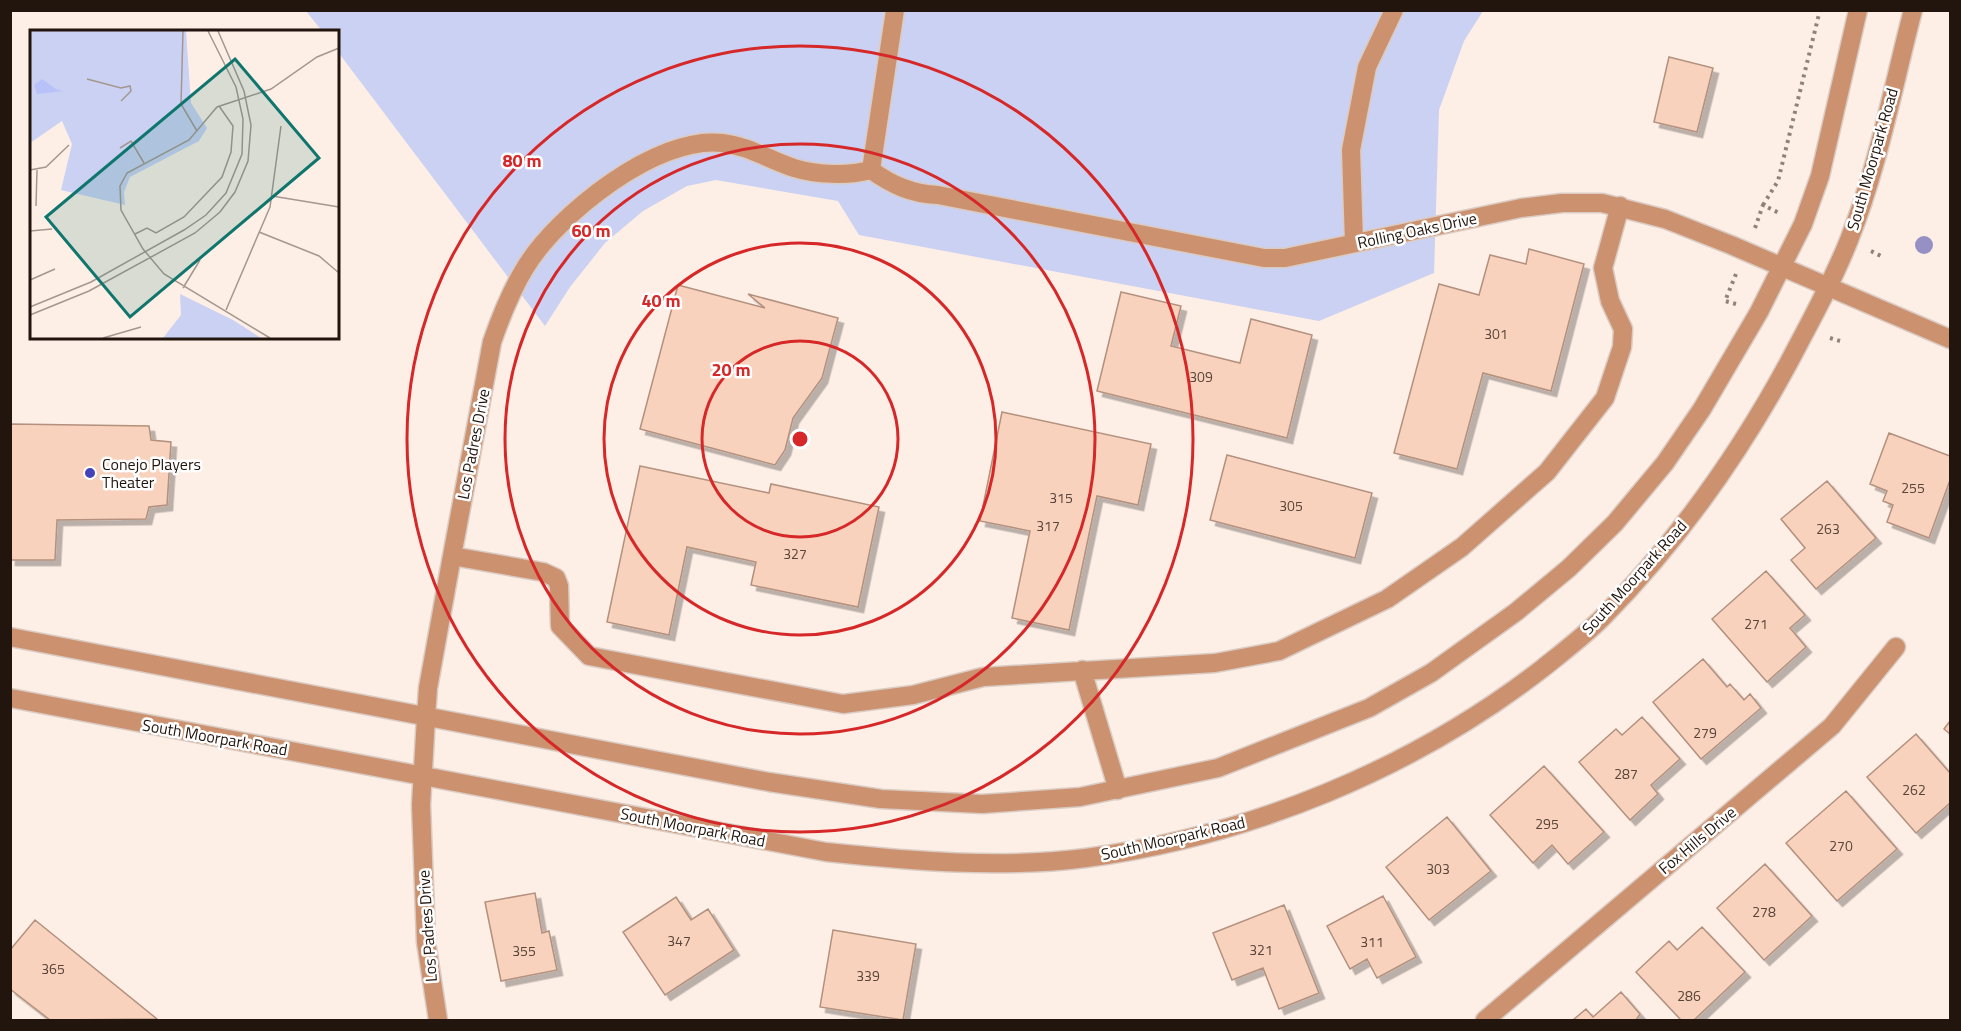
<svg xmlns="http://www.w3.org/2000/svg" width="1961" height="1031" font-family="'Titillium Web',sans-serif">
	<defs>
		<filter id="shadow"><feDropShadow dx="5.5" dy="5.5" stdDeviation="0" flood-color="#0004"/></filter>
	</defs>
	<rect width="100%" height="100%" fill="#fdeee6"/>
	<path fill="#cad1f2" d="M306,11H1483L1464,41L1439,110L1434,273L1319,321L859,235L838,201L716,180L687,186L643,211L605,243L570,287L545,326L338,52V32L322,31Z"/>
	<path fill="#f8d2bc" stroke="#b3917e" stroke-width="1.5" filter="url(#shadow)" d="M1669,57L1713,68L1697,132L1654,122Z
		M1529,249L1584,264L1551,391L1483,373L1457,469L1394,453L1439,284L1479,295L1490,255L1526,264Z
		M678,285L765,308L748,294L838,318L822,378L793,418L785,450L775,465L640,429Z
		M1121,292L1181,306L1171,346L1240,363L1251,319L1312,335L1287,438L1097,391Z
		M1002,412L1151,444L1138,505L1097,496L1069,630L1012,618L1030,531L980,521Z
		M10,424L149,426L151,440L171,442L167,505L149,507L146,519L57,520L55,560H10Z
		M1889,433L1950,456V480L1929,538L1887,522L1893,505L1883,501L1887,491L1870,484Z
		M1227,455L1372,493L1355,558L1210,520Z
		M640,466L769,493L771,484L879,507L858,607L751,585L756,562L687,547L669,635L607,622Z
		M1827,481L1876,538L1816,589L1791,560L1805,548L1781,519Z
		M1766,571L1805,615L1790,628L1806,647L1767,682L1712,619Z
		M1703,659L1727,687L1730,684L1744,700L1750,694L1761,708L1701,759L1653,702Z
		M1642,717L1680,759L1651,785L1658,794L1630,820L1579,762L1616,729L1622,735Z
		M1950,721V734L1944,729Z
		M1916,734L1950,773V803L1916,833L1867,777Z
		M1544,766L1604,832L1568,864L1552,845L1533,863L1490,815Z
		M1846,791L1897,849L1837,901L1786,843Z
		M1447,817L1491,871L1429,920L1386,867Z
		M1765,864L1812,916L1764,960L1717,908Z
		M535,893L542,933L549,931L557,970L501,981L485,902Z
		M1383,896L1416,957L1377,978L1367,959L1350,969L1327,926Z
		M676,897L691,920L708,909L734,950L665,995L623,932Z
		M1284,905L1319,993L1279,1009L1263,968L1232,980L1213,933Z
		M35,920L157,1019L50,1020L10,989V950Z
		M1702,927L1745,972L1694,1020H1681L1636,972L1669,941L1677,950Z
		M833,930L916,944L903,1020L820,1007Z
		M1621,992L1640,1014L1636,1020H1573L1586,1009L1593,1017Z"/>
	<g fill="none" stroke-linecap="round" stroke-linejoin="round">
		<g stroke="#dacbc3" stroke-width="21">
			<path id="minor" d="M871,170C892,185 912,194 938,195L1264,258H1285L1521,208L1562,203H1602L1665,219L1731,245L1950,339
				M871,170L895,10
				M1354,243L1351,150L1367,67L1394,10
				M452,556L543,572L556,578L559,586L560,626L589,656L843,704L913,695L983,677L1215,663L1279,651L1387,599L1462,547L1547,472L1605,398L1622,347L1623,329L1610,301L1603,268L1620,206
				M10,637L769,782L881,799L982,804L1080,797L1218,768L1369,708L1431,673L1516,612L1569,568L1615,523L1665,463L1702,409L1759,312L1803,224L1820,176L1858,10
				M1082,670L1118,790
				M10,698L826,852C912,861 1000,869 1086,858C1250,836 1413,769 1543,668C1563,652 1584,636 1602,618C1675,544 1738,456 1788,364C1809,324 1832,283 1849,240C1878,167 1893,87 1913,10
				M438,1020L426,942L421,805L426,717L428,688L452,556L492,342C501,316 511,291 525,268C557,215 657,135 722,143C749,146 769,160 794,168C817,175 848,176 871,170
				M1485,1020L1832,726L1896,647"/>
		</g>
		<path stroke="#90827b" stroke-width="4" stroke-dasharray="3 4.5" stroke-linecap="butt" d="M1763,205L1778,181L1820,10
			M1755,228L1763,205L1781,214
			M1871,251L1881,256
			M1736,304L1725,301L1736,274
			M1830,338L1840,341"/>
		<use href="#minor" stroke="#cc916f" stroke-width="18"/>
	</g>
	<circle fill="#9690c4" cx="1924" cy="245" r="9"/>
	<g fill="none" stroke="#d62828" stroke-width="3">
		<circle cx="800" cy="439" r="98"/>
		<circle cx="800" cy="439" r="196"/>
		<circle cx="800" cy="439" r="295"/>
		<circle cx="800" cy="439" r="393"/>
	</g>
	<circle fill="#4443b9" stroke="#fff" stroke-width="2" cx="90" cy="473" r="6"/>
	<g text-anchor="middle" stroke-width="5" stroke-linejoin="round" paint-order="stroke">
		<g font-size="14" fill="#58443a">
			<text x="1496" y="339">301</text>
			<text x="1201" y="382">309</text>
			<text x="1913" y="493">255</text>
			<text x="1061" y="503">315</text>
			<text x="1291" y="511">305</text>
			<text x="1048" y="531">317</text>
			<text x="1828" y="534">263</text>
			<text x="795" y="559">327</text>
			<text x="1756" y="629">271</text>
			<text x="1705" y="738">279</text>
			<text x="1626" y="779">287</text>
			<text x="1914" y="795">262</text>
			<text x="1547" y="829">295</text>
			<text x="1841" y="851">270</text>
			<text x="1438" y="874">303</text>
			<text x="1764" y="917">278</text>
			<text x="679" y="946">347</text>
			<text x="1372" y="947">311</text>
			<text x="1261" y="955">321</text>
			<text x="524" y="956">355</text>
			<text x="53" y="974">365</text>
			<text x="868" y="981">339</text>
			<text x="1689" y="1001">286</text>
		</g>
		<g font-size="16" fill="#22150e" stroke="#fff">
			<text transform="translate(1872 159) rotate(-74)" y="6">South Moorpark Road</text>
			<text transform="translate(1417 230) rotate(-12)" y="6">Rolling Oaks Drive</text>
			<text transform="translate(473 444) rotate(-79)" y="6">Los Padres Drive</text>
			<text transform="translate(1634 577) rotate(-48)" y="6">South Moorpark Road</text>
			<text transform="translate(215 737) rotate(10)" y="6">South Moorpark Road</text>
			<text transform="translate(693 827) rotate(11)" y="6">South Moorpark Road</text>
			<text transform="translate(1173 838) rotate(-13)" y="6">South Moorpark Road</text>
			<text transform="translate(1697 840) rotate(-40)" y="6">Fox Hills Drive</text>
			<text transform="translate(427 926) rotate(-94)" y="6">Los Padres Drive</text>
		</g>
		<g font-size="16" fill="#22150e" stroke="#fff" text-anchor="start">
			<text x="102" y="470">Conejo Players<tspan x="102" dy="18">Theater</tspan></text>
		</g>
	</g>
	<g transform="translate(30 30)">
		<rect width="309" height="309" fill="#fdeee6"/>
		<path d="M0,1H156L161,73L177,98L169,111L100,147L94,162L95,175L31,160L42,114L32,91L0,113ZM150,264L203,290L231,308H133L151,285Z" fill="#cad1f2"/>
		<path d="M12,49L26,59L33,61L7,64L4,55Z" fill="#b8c2f8"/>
		<path fill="none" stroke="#a59790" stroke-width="1.5" d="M153,1L151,74L167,101M57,49L91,58L100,56L101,61L91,71M90,118L101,111L114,133M0,140L16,137L39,115M242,166L309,177M6,176L7,140M0,201L22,199M229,202L289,226L309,243M105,204L117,198L126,203L154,187L192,147L201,122L203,96L189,76M0,250L25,239M153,258L170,230M0,277L61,252L154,200L176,185L196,163L212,124L213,89L206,57L178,1M196,280L240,177L251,96M0,285L59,261L165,203L190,182L205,162L218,131L221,95L214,61L188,1M73,308L111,297M240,308L134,244L113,219L91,180L90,156L97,143L159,110L187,77L241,59L287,27L309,18"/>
		<path fill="#0f766e" fill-opacity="0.15" stroke="#0f766e" stroke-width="3" d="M205,29L289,128L100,287L16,187Z"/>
		<rect width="309" height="309" fill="none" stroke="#22150e" stroke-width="3"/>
	</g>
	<circle cx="800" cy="439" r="9" fill="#d62828" stroke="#fff" stroke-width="3"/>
	<g font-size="18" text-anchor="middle" font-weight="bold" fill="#d62828" stroke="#fff" stroke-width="5" stroke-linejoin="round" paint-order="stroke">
		<text x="522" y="167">80 m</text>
		<text x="591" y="237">60 m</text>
		<text x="661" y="307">40 m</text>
		<text x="731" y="376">20 m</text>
	</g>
	<rect width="1961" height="1031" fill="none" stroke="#22150e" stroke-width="24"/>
</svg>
